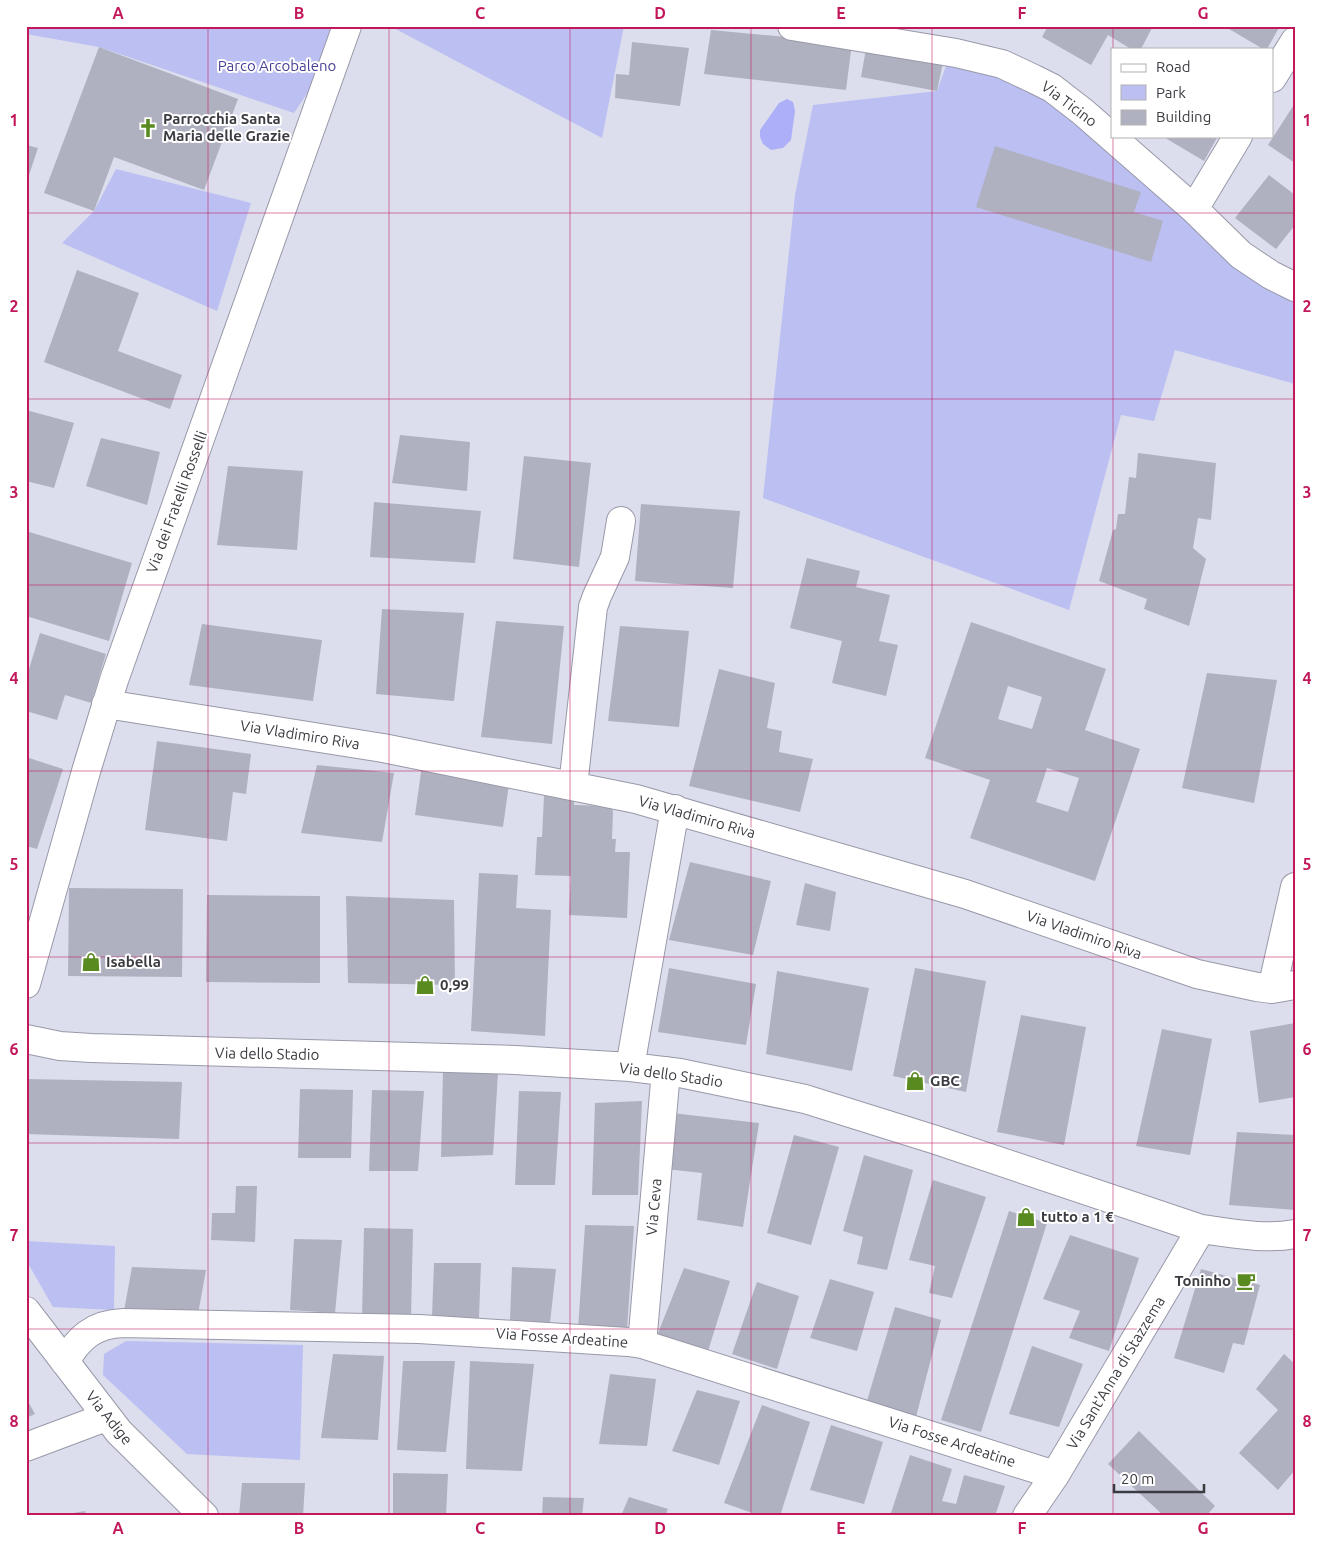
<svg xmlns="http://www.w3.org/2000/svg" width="1321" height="1542" font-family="Ubuntu,sans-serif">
	<rect width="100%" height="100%" fill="#dcdeed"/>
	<path fill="#bbbff2" d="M26,26H352L294,113L99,47L26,34Z
		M390,26H624L602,138Z
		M951,52L1058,93L1295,290V384L1175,350L1154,421L1121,415L1069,610L763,498L795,195L813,105L937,91Z
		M116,169L251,203L217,311L62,243L94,211Z
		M26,1241L115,1246L114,1310L53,1307L26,1260Z
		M126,1341L303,1345L300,1460L187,1454L103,1375L104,1354Z"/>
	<path fill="#adb0f9" d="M787,99L793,102L795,111L791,140L783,148L771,150L763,144L760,137V130L779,103Z"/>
	<path fill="#b0b1c0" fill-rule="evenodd" d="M1048,26H1153L1141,49H1131L1108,35L1091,65L1042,37Z
		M1224,26H1280L1267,49H1263Z
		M711,30L852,43L846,90L704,74Z
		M632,42L689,48L680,106L615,98L616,74L629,75Z
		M867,43L944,58L937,91L861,77Z
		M99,47L238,99L204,190L114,157L94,211L44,193Z
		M1295,103V163L1268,145Z
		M1162,136H1218L1204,161Z
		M26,145L38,148L27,181L26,180Z
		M995,146L1141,192L1134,212L1163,221L1151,262L976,207Z
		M1269,175L1295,195V225L1276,249L1235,218Z
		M77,270L139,293L118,351L182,375L170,409L44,362Z
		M26,410L74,423L54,488L26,481Z
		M400,435L470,442L467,491L392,483Z
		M101,438L160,452L147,505L86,486Z
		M1138,453L1216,463L1211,520L1198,518L1193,548L1206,559L1189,626L1144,609L1147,599L1099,581L1113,530L1116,529L1118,514H1125L1129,477L1136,478Z
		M524,456L591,463L579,567L513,559Z
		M228,466L303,471L297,550L217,545Z
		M374,502L481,511L475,563L370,557Z
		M641,504L740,511L733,588L635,581Z
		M26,531L132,563L109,641L26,616Z
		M807,558L860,571L856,587L890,595L879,641L898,645L886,696L832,683L842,641L790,628Z
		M382,609L464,613L454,701L376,694Z
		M496,621L564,626L552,744L481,737Z
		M971,622L1106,669L1085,730L1140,749L1095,881L970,838L990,780L925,758ZM1008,686L1042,697L1032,729L998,719ZM1047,768L1079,778L1068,812L1036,802Z
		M202,624L322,640L313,701L189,685Z
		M620,626L689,631L679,727L608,721Z
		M40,633L106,654L91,703L65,695L57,720L26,711V679Z
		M719,669L775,683L767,728L782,731L779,752L813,759L800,812L689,786Z
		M1207,673L1277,680L1254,803L1182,788Z
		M157,741L251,754L246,794L233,792L227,841L145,830Z
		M26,757L63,769L37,849L26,846Z
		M317,765L394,773L382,842L301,833Z
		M422,765L510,777L503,827L415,815Z
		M544,796L574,797V805L609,806L613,811L612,839H616L615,852H630L627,918L569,915L571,876L535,875L537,837H542Z
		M690,862L771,881L753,955L669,940Z
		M479,873L518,875L516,908L551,910L545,1036L471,1031Z
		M805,883L836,892L830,931L796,925Z
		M69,888L183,889L182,977L68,976Z
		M207,895L320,896V983L206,982Z
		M346,896L454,900L455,985L348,983Z
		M669,968L756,984L746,1045L658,1032Z
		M915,968L986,981L966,1092L893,1076Z
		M777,971L869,988L852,1071L766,1054Z
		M1021,1015L1086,1027L1064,1145L997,1132Z
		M1295,1023V1097L1259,1103L1250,1031Z
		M1162,1029L1212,1039L1190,1155L1136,1146Z
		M443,1071L498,1073L493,1155L441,1157Z
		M26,1079L182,1082L179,1139L26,1134Z
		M300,1089L353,1090L351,1158H298Z
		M372,1090L424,1091L418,1171H369Z
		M519,1091L561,1092L555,1185H515Z
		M642,1101L638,1195H592L595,1103Z
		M672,1113L759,1123L743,1227L697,1220L702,1173L666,1169Z
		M1237,1132L1295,1135V1210L1229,1205Z
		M794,1135L839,1147L811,1245L767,1233Z
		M864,1155L913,1170L887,1270L857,1264L863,1237L843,1231Z
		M933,1180L986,1197L952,1298L929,1293L935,1266L909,1260Z
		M236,1186H257L255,1242L211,1240L212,1213H235Z
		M1009,1211L1047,1223L981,1432L941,1420Z
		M585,1225L634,1226L627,1330L578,1329Z
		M364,1228L413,1229L411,1317L362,1318Z
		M1070,1235L1139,1258L1109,1351L1069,1338L1080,1311L1043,1299Z
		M294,1239L342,1240L335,1313L290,1310Z
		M434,1263H481L479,1318L432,1316Z
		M132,1267L206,1270L198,1314L124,1311Z
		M512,1267L556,1269L550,1323L510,1320Z
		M684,1268L730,1281L708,1351L656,1338Z
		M1201,1269L1260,1285L1244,1345L1233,1343L1224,1373L1174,1358Z
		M830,1279L874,1292L857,1351L810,1338Z
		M757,1282L799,1296L777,1369L732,1354Z
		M895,1307L941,1320L916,1417L866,1404Z
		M1032,1346L1083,1364L1059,1427L1009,1414Z
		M333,1354L384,1356L378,1440L321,1438Z
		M1284,1354L1295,1364V1470L1278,1490L1239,1453L1278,1410L1256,1389Z
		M403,1361H455L446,1452L397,1450Z
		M470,1361L534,1364L522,1471L466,1469Z
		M610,1374L656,1379L647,1446L599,1444Z
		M697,1390L740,1401L719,1465L672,1451Z
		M26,1398L35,1414L26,1418Z
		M762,1405L810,1422L780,1516H761L724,1503Z
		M831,1425L883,1442L864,1504L810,1490Z
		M1139,1431L1215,1506L1206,1516H1164L1108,1464Z
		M910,1455L952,1469L942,1501L956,1504L964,1475L1005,1486L995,1516H890Z
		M393,1473L448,1474L446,1516H393Z
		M242,1483H305L303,1516H239Z
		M543,1497L584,1498L582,1516H542Z
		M629,1497L668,1509L665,1516H621Z
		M85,1511L86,1516H62V1515Z"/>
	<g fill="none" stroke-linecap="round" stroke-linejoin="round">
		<g stroke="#9899a8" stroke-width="30">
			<path id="minor" d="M792,26L956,53L1002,64L1034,79L1052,88L1083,112L1194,209L1241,255L1271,275L1295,287
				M1272,78L1295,41
				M1194,209L1238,136
				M106,704L383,748L636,799L965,894L1197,974L1257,987L1272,989L1295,985
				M573,786L593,607L597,596L615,557L621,521
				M26,984L87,768L114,680L347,26
				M1272,989L1295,887
				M26,1039L60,1046L91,1048L515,1060L630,1067L680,1073L805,1099L936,1140L1201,1229C1232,1233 1264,1240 1295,1234
				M630,1067L675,809
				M26,1311L119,1432L204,1516
				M642,1344L666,1071
				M65,1362C78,1338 94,1324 123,1323L419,1329L628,1342L642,1344L1055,1475
				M26,1447L106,1417
				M1027,1516L1055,1475L1201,1229"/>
		</g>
		<use href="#minor" stroke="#fff" stroke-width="28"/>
	</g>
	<path fill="none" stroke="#c2185b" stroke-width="1" stroke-opacity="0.55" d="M208,26V1516M389,26V1516M570,26V1516M751,26V1516M932,26V1516M1113,26V49M1113,136V1516M26,213H1295M26,399H1295M26,585H1295M26,771H1295M26,957H1295M26,1143H1295M26,1329H1295"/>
	<defs>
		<g id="church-bare" transform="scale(1.5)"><path d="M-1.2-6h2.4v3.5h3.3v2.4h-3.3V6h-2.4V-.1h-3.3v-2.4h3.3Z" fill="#588a20" stroke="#fff" stroke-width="2.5" paint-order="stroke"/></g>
		<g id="shop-bare" transform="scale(1.5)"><path d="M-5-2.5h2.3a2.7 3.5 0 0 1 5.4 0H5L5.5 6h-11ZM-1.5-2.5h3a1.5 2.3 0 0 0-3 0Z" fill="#588a20" stroke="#fff" stroke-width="2.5" paint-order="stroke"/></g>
		<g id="cafe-bare" transform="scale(1.5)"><path d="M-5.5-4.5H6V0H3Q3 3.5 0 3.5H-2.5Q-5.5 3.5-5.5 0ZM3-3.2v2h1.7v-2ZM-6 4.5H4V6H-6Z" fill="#588a20" stroke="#fff" stroke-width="2.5" paint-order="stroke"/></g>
	</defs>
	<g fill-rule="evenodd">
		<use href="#church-bare" x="148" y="128"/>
		<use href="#shop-bare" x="91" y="962"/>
		<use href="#shop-bare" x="425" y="985"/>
		<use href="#shop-bare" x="915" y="1081"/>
		<use href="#shop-bare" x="1026" y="1217"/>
		<use href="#cafe-bare" x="1246" y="1281"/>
	</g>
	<g text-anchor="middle" stroke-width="4" stroke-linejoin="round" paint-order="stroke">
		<g font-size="15" fill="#464195" stroke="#fff">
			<text x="277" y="71">Parco Arcobaleno</text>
		</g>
		<g font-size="15" fill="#3b3b42" stroke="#fff">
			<text transform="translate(1069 104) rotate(37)" y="5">Via Ticino</text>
			<text transform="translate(177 502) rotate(-70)" y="5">Via dei Fratelli Rosselli</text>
			<text transform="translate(300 735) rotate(9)" y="5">Via Vladimiro Riva</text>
			<text transform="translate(697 817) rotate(16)" y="5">Via Vladimiro Riva</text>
			<text transform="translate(1084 935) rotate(19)" y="5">Via Vladimiro Riva</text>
			<text transform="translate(267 1054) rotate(1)" y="5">Via dello Stadio</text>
			<text transform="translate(671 1075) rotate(8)" y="5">Via dello Stadio</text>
			<text transform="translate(654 1207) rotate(-85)" y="5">Via Ceva</text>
			<text transform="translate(562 1338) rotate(4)" y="5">Via Fosse Ardeatine</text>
			<text transform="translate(1116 1373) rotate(-59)" y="5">Via Sant'Anna di Stazzema</text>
			<text transform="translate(109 1418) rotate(51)" y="5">Via Adige</text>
			<text transform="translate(952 1442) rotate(18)" y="5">Via Fosse Ardeatine</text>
		</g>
		<g font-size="15" font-weight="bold" fill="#3b3b42" stroke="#fff" text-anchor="start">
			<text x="163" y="124">Parrocchia Santa<tspan x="163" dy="17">Maria delle Grazie</tspan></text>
			<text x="106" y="967">Isabella</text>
			<text x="440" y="990">0,99</text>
			<text x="930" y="1086">GBC</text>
			<text x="1041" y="1222">tutto a 1 €</text>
			<text x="1231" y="1286" text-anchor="end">Toninho</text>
		</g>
	</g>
	<rect width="1321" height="1542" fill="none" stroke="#ffffff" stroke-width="55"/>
	<rect x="1111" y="48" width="162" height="90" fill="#ffffff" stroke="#b1b1b3"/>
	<rect x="1121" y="64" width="25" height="8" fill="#ffffff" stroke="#b1b1b3"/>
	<text x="1156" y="72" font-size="15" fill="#3b3b42">Road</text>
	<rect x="1121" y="85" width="25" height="15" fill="#bbbff2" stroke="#b1b1b3"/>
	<text x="1156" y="98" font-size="15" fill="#3b3b42">Park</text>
	<rect x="1121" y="110" width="25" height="15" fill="#b0b1c0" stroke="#b1b1b3"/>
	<text x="1156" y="122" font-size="15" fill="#3b3b42">Building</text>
	<path d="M1114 1484v8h90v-8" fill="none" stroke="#3b3b42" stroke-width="2.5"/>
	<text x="1121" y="1484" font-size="15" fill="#3b3b42" stroke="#ffffff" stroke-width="4" paint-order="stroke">20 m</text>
	<rect x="28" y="28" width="1266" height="1486" fill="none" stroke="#c2185b" stroke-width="2"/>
	<g font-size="16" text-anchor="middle" font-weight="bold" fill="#c2185b">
		<text x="118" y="19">A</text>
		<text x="299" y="19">B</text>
		<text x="480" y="19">C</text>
		<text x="660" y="19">D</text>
		<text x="841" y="19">E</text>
		<text x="1022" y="19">F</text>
		<text x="1203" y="19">G</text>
		<text x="14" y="126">1</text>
		<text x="1307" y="126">1</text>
		<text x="14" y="312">2</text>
		<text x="1307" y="312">2</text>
		<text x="14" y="498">3</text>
		<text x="1307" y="498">3</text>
		<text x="14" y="684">4</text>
		<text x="1307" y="684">4</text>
		<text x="14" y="870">5</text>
		<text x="1307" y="870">5</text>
		<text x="14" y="1055">6</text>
		<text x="1307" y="1055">6</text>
		<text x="14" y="1241">7</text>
		<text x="1307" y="1241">7</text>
		<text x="14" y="1427">8</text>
		<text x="1307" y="1427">8</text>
		<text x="118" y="1534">A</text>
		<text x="299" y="1534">B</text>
		<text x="480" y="1534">C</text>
		<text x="660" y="1534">D</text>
		<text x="841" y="1534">E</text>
		<text x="1022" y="1534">F</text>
		<text x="1203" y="1534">G</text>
	</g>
</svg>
